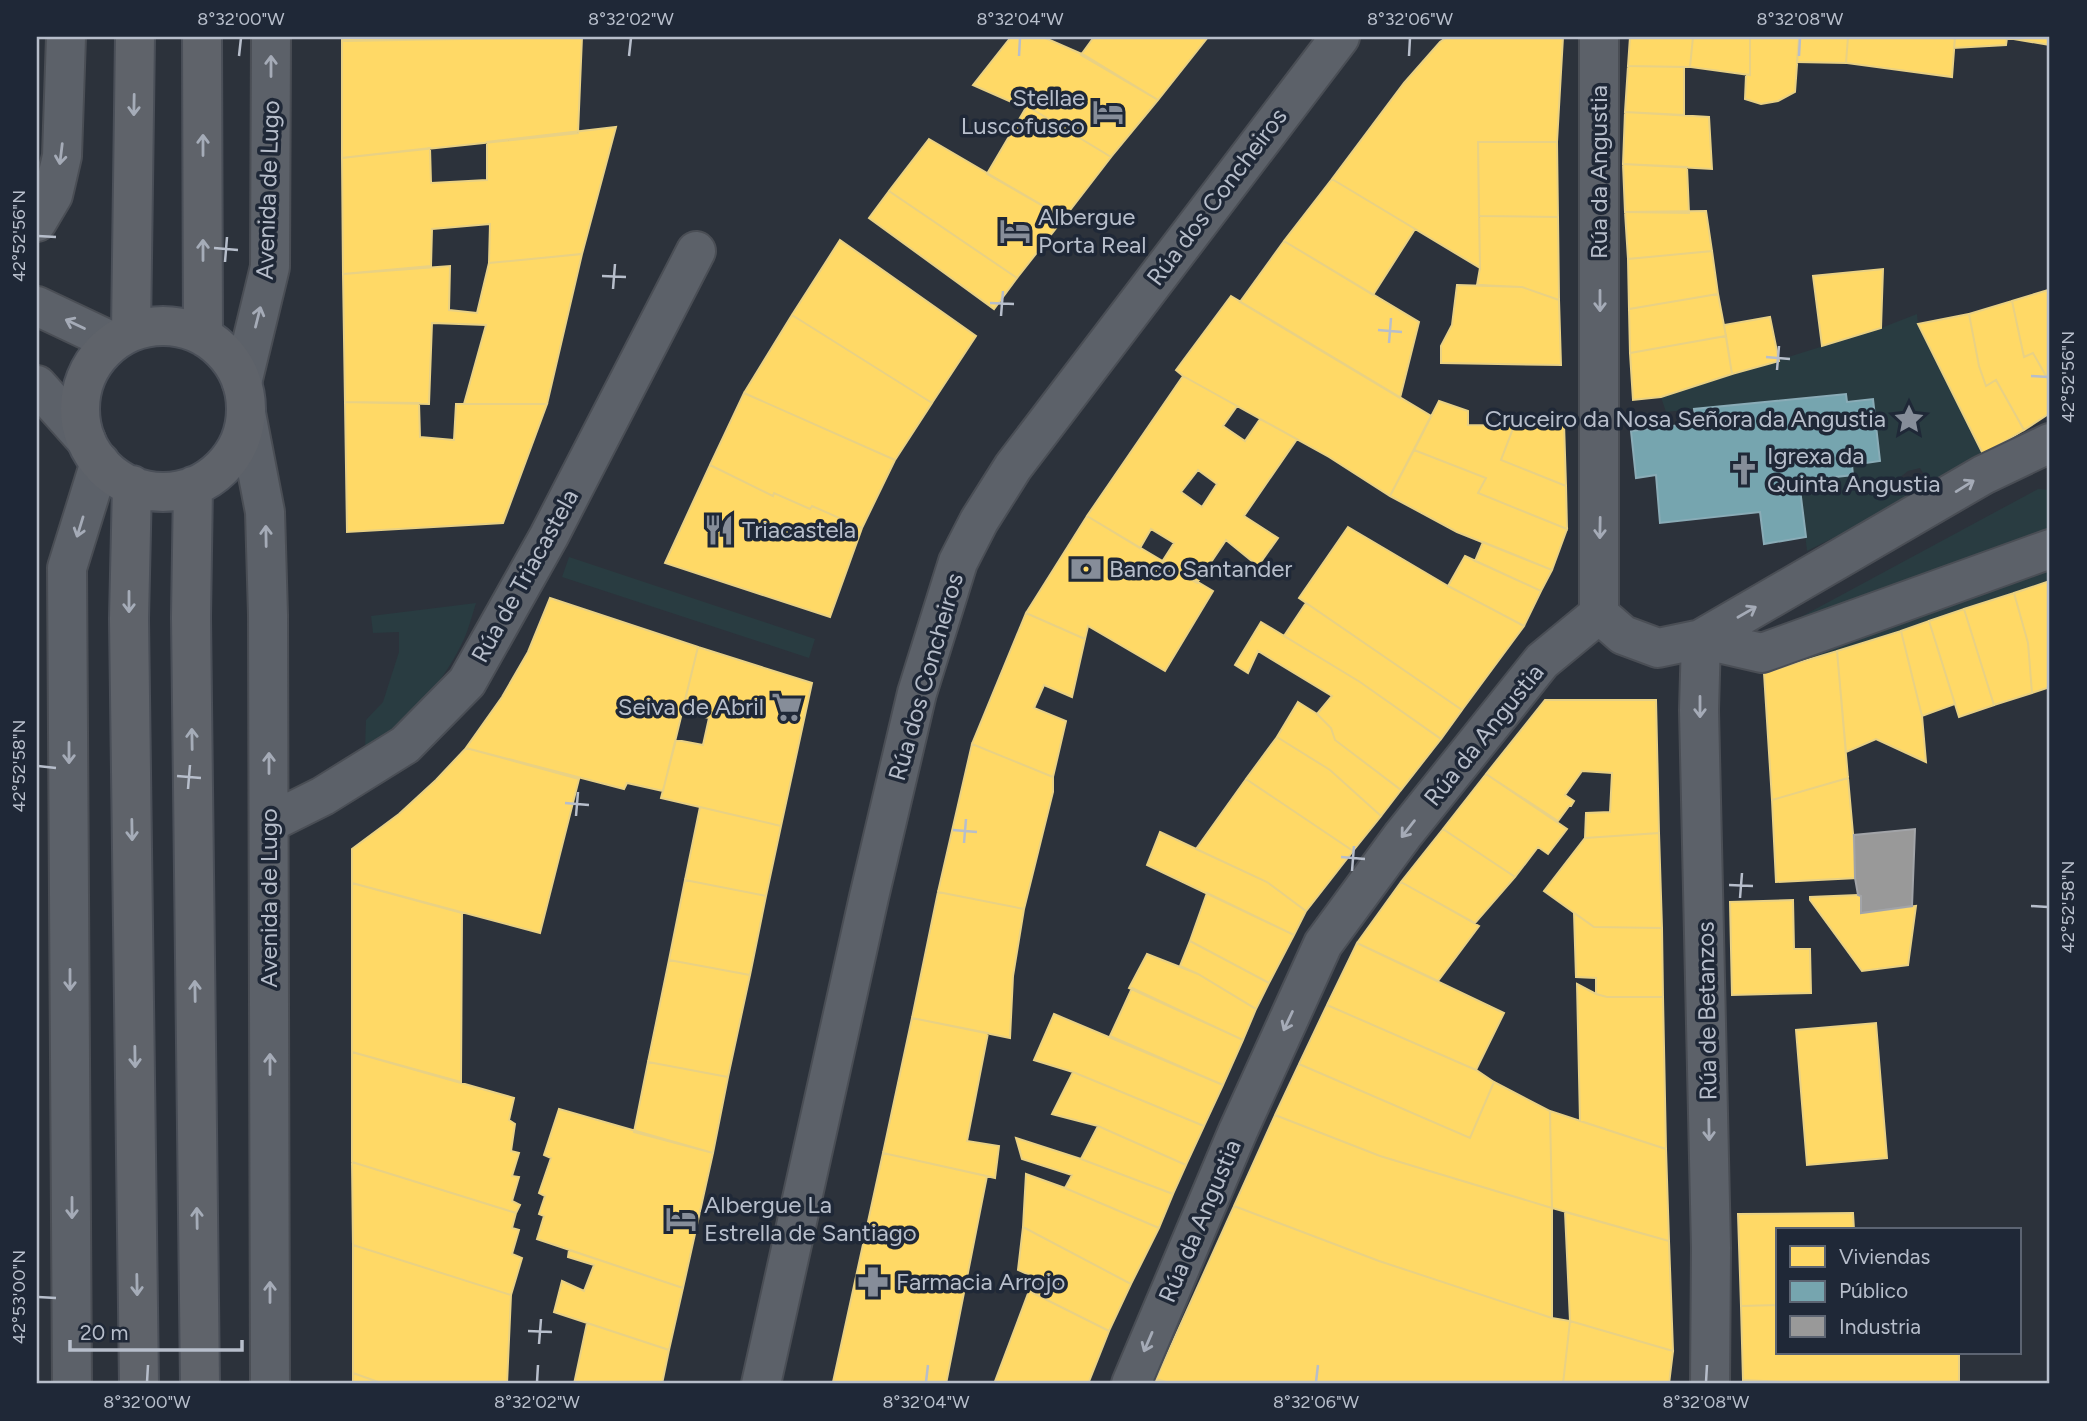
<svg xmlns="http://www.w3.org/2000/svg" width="2087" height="1421" font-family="Figtree,sans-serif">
	<rect width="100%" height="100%" fill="#2c323b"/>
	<path fill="#293c41" d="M1917,314L1918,325L1983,454L1932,487L1920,468L1908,471L1899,478L1907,501L1807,551L1799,481L1852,475V465L1880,461L1873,399L1847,402L1845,394L1666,412L1661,397L1881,328Z
		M2038,489L2050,490V581L1859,645L1764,673L1762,638Z
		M569,557L815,639L809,658L562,577Z
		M476,603C472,615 469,628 464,639C447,677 404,733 365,748L366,720L383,702L399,652V632L373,633L371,616Z"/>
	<path fill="#ffd966" stroke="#e9d184" stroke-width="2" fill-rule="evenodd" d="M342,37H582L342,41Z
		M582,37L578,133L342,158V41Z
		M1011,37H1043L1084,55L1158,100L1111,157L1027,106L1025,108L973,85Z
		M1094,37H1208L1158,100L1081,55Z
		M1447,37H1563L1557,142H1478L1480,268L1332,179L1404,83L1440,42Z
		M1630,37H1693L1690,67L1628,66Z
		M1693,37H1750V75L1690,67Z
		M1750,37H1799L1795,92L1778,101L1761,104L1745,99L1746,75H1750Z
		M1799,37H1848L1846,63L1797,62Z
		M1848,37H1955L1952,77L1846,63Z
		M1955,37H2007V38L2006,45L1954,48Z
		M2007,37H2050V45L2007,38Z
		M1628,66L1684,67V115L1625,112Z
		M1027,106L1111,157L1064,218L987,174Z
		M1625,112L1709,117L1712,169L1623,164Z
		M616,127L582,254L489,263L490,224L432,229L431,266L343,274L342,158L430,148L431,183L487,180V142Z
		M929,139L1064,218L1017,278L889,191Z
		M1478,142H1557L1558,217L1479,216Z
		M1623,164L1687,167L1689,213L1625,212Z
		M1332,179L1415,229L1373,295L1284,241Z
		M889,191L1017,278L994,309L869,218Z
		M1706,211L1712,251L1628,259L1625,212Z
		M1479,216L1558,217L1559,300L1522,287L1477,285L1480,268Z
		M840,240L976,336L932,403L792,315Z
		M1284,241L1419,322L1400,398L1240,302Z
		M1712,251L1718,294L1629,309L1628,259Z
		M582,254L547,404H464L486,325L432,323L429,404L345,402L343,274L450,266L449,310L477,313L489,263Z
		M1883,269L1881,328L1822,346L1813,276Z
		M1457,285L1522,287L1559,300L1561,365L1441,363V346L1452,325Z
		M2048,290L2050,300V383L2033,353L2024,357L2012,301Z
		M1718,294L1726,336L1630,353L1629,309Z
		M1231,296L1431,416L1390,496L1329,457L1183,376L1176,370Z
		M2012,301L2024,357L2033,353L2050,383V413L2024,430L1996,380L1986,386L1979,366L1969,314Z
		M1969,314L1979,366L1986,386L1996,380L2024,430L1983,454L1918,324Z
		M792,315L932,403L895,460L744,393Z
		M1770,317L1779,361L1732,374L1724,325Z
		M1726,336L1732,374L1661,397L1633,400L1630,353Z
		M1183,376L1237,406L1223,426L1245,441L1260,419L1297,439L1244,516L1278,538L1258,566L1226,540L1197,583L1162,562L1174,543L1151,529L1140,548L1087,516ZM1198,470L1217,484L1202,507L1181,492Z
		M744,393L895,460L862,528L812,506L810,509L774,493L773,496L710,465Z
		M1439,401L1468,411V425L1514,426L1501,460L1566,486L1567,529L1478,493L1486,478L1414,450Z
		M345,402L419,403L420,437L454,440L456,404H547L503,523L347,532Z
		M1564,423L1566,486L1501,460L1514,426Z
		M1414,450L1486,478L1478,493L1567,529L1552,570L1457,532L1390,496Z
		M710,465L773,496L774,493L810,509L812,506L862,528L830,617L665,563Z
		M1087,516L1213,591L1165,671L1088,626L1085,639L1026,613Z
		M1348,527L1448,586L1524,626L1462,710L1299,598Z
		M1483,542L1552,570L1541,591L1475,561Z
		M1465,556L1541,591L1524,626L1448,586Z
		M2050,581V687L2032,693L2028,643L2014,593Z
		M2014,593L2028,643L2032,693L1994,705L1964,609Z
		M550,598L698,647L663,791L627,783L624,789L466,748L502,697L528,652Z
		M1306,603L1462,710L1441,739L1360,682L1284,636Z
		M1964,609L1994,705L1959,717L1929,621Z
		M1026,613L1085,639L1072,697L1044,685L1034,708L1066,721L1053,777L972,744Z
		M1929,621L1955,704L1922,716L1901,631Z
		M1261,622L1360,682L1441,739L1401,790L1335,740L1331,728L1317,714L1332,696L1258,651L1248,673L1235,665Z
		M1901,631L1922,716L1926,762L1876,739L1846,752L1837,651Z
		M698,647L812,683L781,826L661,798L676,740L703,745L709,718L682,712Z
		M1837,651L1848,778L1772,800L1764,673Z
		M1545,700H1656L1659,833L1585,838L1586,813L1610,812L1612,773L1582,771L1565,795L1574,801L1571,806H1569L1558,821L1486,774Z
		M1298,702L1317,714L1331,728L1335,740L1401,790L1381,816L1330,770L1277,737Z
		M1277,737L1330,770L1381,816L1353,851L1246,779Z
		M972,744L1053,777V792L1024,909L938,892Z
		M466,748L579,779L540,933L352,883V849L399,814L436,780Z
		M1486,774L1567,829L1548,854L1538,847L1515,877L1443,829Z
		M1848,778L1857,878L1776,882L1772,800Z
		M1246,779L1353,851L1306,911L1267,882L1196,849Z
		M700,807L781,826L766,896L685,880Z
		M1443,829L1515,877L1475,923L1401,882Z
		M1160,832L1267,882L1306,911L1294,935L1147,865Z
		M1659,833L1662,928L1594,927L1544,891L1585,838Z
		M685,880L766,896L750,975L669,960Z
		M1401,882L1479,926L1438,981L1357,943Z
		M352,883L462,913L461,1082L352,1052Z
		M938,892L1024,909L1013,976L1010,1038L912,1018Z
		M1207,893L1294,935L1269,983L1190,941Z
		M1858,895L1861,896V913L1916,906L1908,965L1862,971L1810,900V897Z
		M1793,900L1794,949H1810L1811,993L1732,995L1730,902Z
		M1574,913L1594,927L1662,928L1663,997H1607L1596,994V978L1576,977Z
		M1190,941L1269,983L1256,1009L1198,974L1180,966Z
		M1357,943L1504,1013L1476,1070L1327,1005Z
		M1147,954L1198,974L1256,1009L1243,1040L1129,988Z
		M669,960L750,975L728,1077L648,1062Z
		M1577,984L1596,994L1607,997H1663L1666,1149L1580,1121Z
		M1132,988L1243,1040L1223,1085L1110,1036Z
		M1327,1005L1476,1070L1494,1082L1470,1138L1299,1064Z
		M1054,1014L1223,1085L1204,1126L1073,1072L1034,1060Z
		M912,1018L988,1033L967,1141L999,1146L995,1178L883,1153Z
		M1876,1023L1887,1158L1807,1165L1796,1030Z
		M352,1052L514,1098L509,1120L515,1124L511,1151L519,1153L512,1176L519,1177L512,1201L520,1205L516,1213L352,1162Z
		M648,1062L728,1077L713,1153L634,1132Z
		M1299,1064L1470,1138L1494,1082L1550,1111L1552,1208L1380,1156L1275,1115Z
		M1073,1072L1204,1126L1186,1165L1098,1126L1052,1114Z
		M559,1109L713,1153L683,1288L537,1239L544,1216L539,1214L545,1196L539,1193L551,1158L544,1155Z
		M1550,1111L1666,1149L1669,1241L1552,1208Z
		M1275,1115L1380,1156L1552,1208V1318L1379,1261L1234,1206Z
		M1098,1126L1186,1165L1173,1194L1081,1159Z
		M1016,1138L1081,1159L1173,1194L1159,1228L1065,1188L1072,1175L1022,1159Z
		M883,1153L987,1176L946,1384L833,1382Z
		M352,1162L516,1213L512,1228L519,1230L512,1254L522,1258L511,1295L353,1245Z
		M1026,1174L1065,1188L1159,1228L1131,1284L1023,1227Z
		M1234,1206L1379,1261L1552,1318L1570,1321L1563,1384H1173L1156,1379Z
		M1565,1212L1669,1241L1673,1351L1570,1321Z
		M1853,1213L1854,1230H1777V1305L1741,1306L1738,1214Z
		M1023,1227L1131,1284L1109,1331L1035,1294L1041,1280L1018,1270Z
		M353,1245L511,1295L507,1384H384L353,1373Z
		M569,1250L683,1288L669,1350L554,1312L562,1281L584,1291L594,1265L568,1257Z
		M1029,1291L1109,1331L1088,1384H994Z
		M1777,1305V1353H1959V1384L1840,1382L1829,1384L1743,1380L1741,1306Z
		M1570,1321L1673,1351L1669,1384H1563Z
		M587,1323L669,1350L662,1384H574Z
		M353,1373L384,1384H353Z
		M1156,1379L1173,1384H1154Z
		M1785,1382L1829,1384L1840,1382L1874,1384H1785Z"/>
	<path fill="#76a5af" stroke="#8aacb7" stroke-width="2" d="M1846,394L1847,402L1873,399L1880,461L1852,465L1853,475L1799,481L1806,537L1764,544L1760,512L1660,523L1656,475L1636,478L1631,431L1696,423L1694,409Z"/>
	<path fill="#999" stroke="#a2a4a8" stroke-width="2" d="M1915,829L1912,906L1861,913V896L1858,895L1855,878L1854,835Z"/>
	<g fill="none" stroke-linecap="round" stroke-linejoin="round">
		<g stroke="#4a4e55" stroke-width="42">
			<path id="minor" d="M37,222L53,195L62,156L66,37
				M37,306L113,342
				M242,383L270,267L271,37
				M37,385L86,440
				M246,413L265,512L268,615L270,1384
				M1599,614L1623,635L1658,648L1701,639L1983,475L2050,443
				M269,823L323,796L405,745L467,682L549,536L696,251
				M72,1384L67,568L100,462
				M761,1384L869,897L917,693L958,562L979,521L1013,467L1340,37
				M1131,1384L1238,1131L1323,944L1403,835L1542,661L1599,614V37
				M1710,1384L1711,1248L1699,710L1701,639L1762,653L2050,549"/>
		</g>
		<g stroke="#4a4f58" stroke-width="42">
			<path id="major" d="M202,37L203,336
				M80 409a83 83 0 1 1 166 0a83 83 0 1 1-166 0Z
				M131,332L135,37
				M132,485L129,619L139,1384
				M193,486L191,617L200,1384"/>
		</g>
		<use href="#minor" stroke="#5c6169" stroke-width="38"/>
		<use href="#major" stroke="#5f636a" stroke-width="38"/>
	</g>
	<defs><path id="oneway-shaft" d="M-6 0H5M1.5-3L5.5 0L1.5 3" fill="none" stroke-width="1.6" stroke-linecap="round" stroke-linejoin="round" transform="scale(1.75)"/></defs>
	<g stroke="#a5abb7">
		<use href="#oneway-shaft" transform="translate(271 66) rotate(-90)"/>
		<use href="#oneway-shaft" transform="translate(61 154) rotate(97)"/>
		<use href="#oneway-shaft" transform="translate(1600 301) rotate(90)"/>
		<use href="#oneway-shaft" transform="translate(258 317) rotate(-76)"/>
		<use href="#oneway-shaft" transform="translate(75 324) rotate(-155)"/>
		<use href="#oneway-shaft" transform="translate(1965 486) rotate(-32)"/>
		<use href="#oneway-shaft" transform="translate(80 527) rotate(107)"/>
		<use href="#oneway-shaft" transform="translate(1600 528) rotate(91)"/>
		<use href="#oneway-shaft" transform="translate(266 536) rotate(-91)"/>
		<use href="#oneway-shaft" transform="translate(1747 612) rotate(-30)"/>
		<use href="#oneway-shaft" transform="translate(1700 707) rotate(90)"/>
		<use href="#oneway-shaft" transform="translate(69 753) rotate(90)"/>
		<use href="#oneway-shaft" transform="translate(269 763) rotate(-90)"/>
		<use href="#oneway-shaft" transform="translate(1408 829) rotate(128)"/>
		<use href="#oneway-shaft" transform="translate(70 980) rotate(90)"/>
		<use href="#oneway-shaft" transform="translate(1288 1021) rotate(115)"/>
		<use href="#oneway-shaft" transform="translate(270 1064) rotate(-90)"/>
		<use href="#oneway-shaft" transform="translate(1709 1130) rotate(89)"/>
		<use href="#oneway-shaft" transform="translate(72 1208) rotate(90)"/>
		<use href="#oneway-shaft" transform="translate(270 1292) rotate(-90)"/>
		<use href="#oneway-shaft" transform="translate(1148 1342) rotate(113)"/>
	</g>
	<g stroke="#a5acb8">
		<use href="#oneway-shaft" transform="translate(134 105) rotate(91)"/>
		<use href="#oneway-shaft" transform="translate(203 145) rotate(-90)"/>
		<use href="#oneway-shaft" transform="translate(203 250) rotate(-90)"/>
		<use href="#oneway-shaft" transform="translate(129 602) rotate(90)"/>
		<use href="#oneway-shaft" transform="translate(192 739) rotate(-91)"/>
		<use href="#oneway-shaft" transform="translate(132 830) rotate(89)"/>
		<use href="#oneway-shaft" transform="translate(195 991) rotate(-91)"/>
		<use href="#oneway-shaft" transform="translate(135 1057) rotate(89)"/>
		<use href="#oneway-shaft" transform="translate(197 1218) rotate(-91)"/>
		<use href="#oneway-shaft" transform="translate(137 1285) rotate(89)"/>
	</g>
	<path fill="none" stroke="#b7becb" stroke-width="2.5" d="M239,56L241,38M629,56L631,38M1019,56L1020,38M1409,56L1410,38M1799,56L1800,38M38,236L56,237M214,248L238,250M225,262L227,237M602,276L626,277M613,289L615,264M990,303L1014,304M1001,316L1003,291M1378,330L1402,332M1389,343L1391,318M1766,357L1790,359M1777,370L1779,346M2031,376L2048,377M38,766L56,768M177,776L201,778M188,789L190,765M565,803L589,805M576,816L578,792M953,830L977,832M964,843L966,819M1341,857L1365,859M1352,871L1354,846M1729,885L1753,886M1740,898L1742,873M2031,906L2048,907M38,1297L56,1298M528,1331L552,1332M539,1344L541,1319M147,1382L148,1365M537,1382L538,1365M926,1382L928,1365M1316,1382L1318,1365M1706,1382L1707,1365"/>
	<defs>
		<g id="hotel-bare" transform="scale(2.415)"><path d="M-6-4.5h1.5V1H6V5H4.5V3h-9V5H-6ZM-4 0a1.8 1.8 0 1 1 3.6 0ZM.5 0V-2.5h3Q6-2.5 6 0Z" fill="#868d99" stroke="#1f2837" stroke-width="2.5" paint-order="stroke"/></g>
		<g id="sight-bare" transform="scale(2.415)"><path d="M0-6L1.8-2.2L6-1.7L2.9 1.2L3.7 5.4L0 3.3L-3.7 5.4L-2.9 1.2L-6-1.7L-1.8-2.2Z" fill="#868d99" stroke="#1f2837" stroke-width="2.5" paint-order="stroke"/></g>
		<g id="church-bare" transform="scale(2.415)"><path d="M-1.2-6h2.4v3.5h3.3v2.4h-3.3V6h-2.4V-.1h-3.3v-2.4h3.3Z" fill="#868d99" stroke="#1f2837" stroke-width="2.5" paint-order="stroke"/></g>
		<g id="restaurant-bare" transform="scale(2.415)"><path d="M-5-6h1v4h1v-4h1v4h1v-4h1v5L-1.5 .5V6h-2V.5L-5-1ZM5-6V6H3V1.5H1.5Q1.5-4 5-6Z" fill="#868d99" stroke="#1f2837" stroke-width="2.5" paint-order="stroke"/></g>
		<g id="bank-bare" transform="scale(2.415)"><path d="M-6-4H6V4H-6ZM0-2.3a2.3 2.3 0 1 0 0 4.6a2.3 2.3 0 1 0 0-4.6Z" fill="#868d99" stroke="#1f2837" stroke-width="2.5" paint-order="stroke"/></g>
		<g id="supermarket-bare" transform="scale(2.415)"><path d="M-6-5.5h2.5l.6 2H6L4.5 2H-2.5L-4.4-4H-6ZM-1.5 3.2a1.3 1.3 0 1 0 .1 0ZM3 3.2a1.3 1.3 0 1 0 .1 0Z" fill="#868d99" stroke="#1f2837" stroke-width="2.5" paint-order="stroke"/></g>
		<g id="pharmacy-bare" transform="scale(2.415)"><path d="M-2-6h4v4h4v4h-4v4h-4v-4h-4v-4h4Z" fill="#868d99" stroke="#1f2837" stroke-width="2.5" paint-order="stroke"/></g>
	</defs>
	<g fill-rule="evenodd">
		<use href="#hotel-bare" x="1108" y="112"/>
		<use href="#hotel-bare" x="1015" y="231"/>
		<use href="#sight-bare" x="1909" y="419"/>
		<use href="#church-bare" x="1744" y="470"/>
		<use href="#restaurant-bare" x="719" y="530"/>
		<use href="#bank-bare" x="1086" y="569"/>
		<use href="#supermarket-bare" x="787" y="707"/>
		<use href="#hotel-bare" x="681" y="1219"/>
		<use href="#pharmacy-bare" x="873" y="1282"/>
	</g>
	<g text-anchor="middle" stroke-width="7" stroke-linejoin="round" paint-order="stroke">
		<g font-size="24" fill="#b7becb" stroke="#1f2837" text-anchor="start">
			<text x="1085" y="106" text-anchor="end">Stellae<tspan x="1085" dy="28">Luscofusco</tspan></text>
			<text x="1038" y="225">Albergue<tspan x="1038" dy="28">Porta Real</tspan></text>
			<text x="1886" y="427" text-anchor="end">Cruceiro da Nosa Señora da Angustia</text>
			<text x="1767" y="464">Igrexa da<tspan x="1767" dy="28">Quinta Angustia</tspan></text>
			<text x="742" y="538">Triacastela</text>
			<text x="1109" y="577">Banco Santander</text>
			<text x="764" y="715" text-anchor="end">Seiva de Abril</text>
			<text x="704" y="1213">Albergue La<tspan x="704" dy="28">Estrella de Santiago</tspan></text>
			<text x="896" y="1290">Farmacia Arrojo</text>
		</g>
		<g font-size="24" fill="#b7becb" stroke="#1f2837">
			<text transform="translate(1599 172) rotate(-90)" y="8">Rúa da Angustia</text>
			<text transform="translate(268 190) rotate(-88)" y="8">Avenida de Lugo</text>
			<text transform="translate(1217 197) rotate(-53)" y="8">Rúa dos Concheiros</text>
			<text transform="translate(525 576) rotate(-61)" y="8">Rúa de Triacastela</text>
			<text transform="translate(926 677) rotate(-74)" y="8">Rúa dos Concheiros</text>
			<text transform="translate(1484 735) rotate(-51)" y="8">Rúa da Angustia</text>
			<text transform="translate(269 898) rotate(-90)" y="8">Avenida de Lugo</text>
			<text transform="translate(1707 1011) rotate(-91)" y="8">Rúa de Betanzos</text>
			<text transform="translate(1200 1221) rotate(-67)" y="8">Rúa da Angustia</text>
		</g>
	</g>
	<rect width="2087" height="1421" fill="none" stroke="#1f2837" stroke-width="77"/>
	<rect x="1776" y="1228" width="245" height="126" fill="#1f2837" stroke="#5c6472" stroke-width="2"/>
	<rect x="1790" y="1246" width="35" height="21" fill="#ffd966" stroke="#5c6472" stroke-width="2"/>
	<text x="1839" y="1264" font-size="21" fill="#b7becb">Viviendas</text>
	<rect x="1790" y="1281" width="35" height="21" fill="#76a5af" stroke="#5c6472" stroke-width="2"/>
	<text x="1839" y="1298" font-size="21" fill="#b7becb">Público</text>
	<rect x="1790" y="1316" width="35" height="21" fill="#999999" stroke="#5c6472" stroke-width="2"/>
	<text x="1839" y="1334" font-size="21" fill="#b7becb">Industria</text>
	<path d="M70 1340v10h172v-10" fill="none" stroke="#b7becb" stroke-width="3.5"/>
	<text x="80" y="1340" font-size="21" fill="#b7becb" stroke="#1f2837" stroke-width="5" paint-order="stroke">20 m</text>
	<rect x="38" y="38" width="2010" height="1344" fill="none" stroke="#b7becb" stroke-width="2.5"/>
	<g font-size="18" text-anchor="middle" fill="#b7becb">
		<text x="241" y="25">8°32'00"W</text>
		<text x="631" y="25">8°32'02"W</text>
		<text x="1020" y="25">8°32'04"W</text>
		<text x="1410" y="25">8°32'06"W</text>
		<text x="1800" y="25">8°32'08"W</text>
		<text transform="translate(19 236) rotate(-90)" y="6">42°52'56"N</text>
		<text transform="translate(2068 377) rotate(-90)" y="6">42°52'56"N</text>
		<text transform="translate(19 766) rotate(-90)" y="6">42°52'58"N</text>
		<text transform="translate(2068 907) rotate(-90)" y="6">42°52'58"N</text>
		<text transform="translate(19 1297) rotate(-90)" y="6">42°53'00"N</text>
		<text x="147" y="1408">8°32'00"W</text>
		<text x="537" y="1408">8°32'02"W</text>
		<text x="926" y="1408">8°32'04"W</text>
		<text x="1316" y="1408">8°32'06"W</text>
		<text x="1706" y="1408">8°32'08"W</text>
	</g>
</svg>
